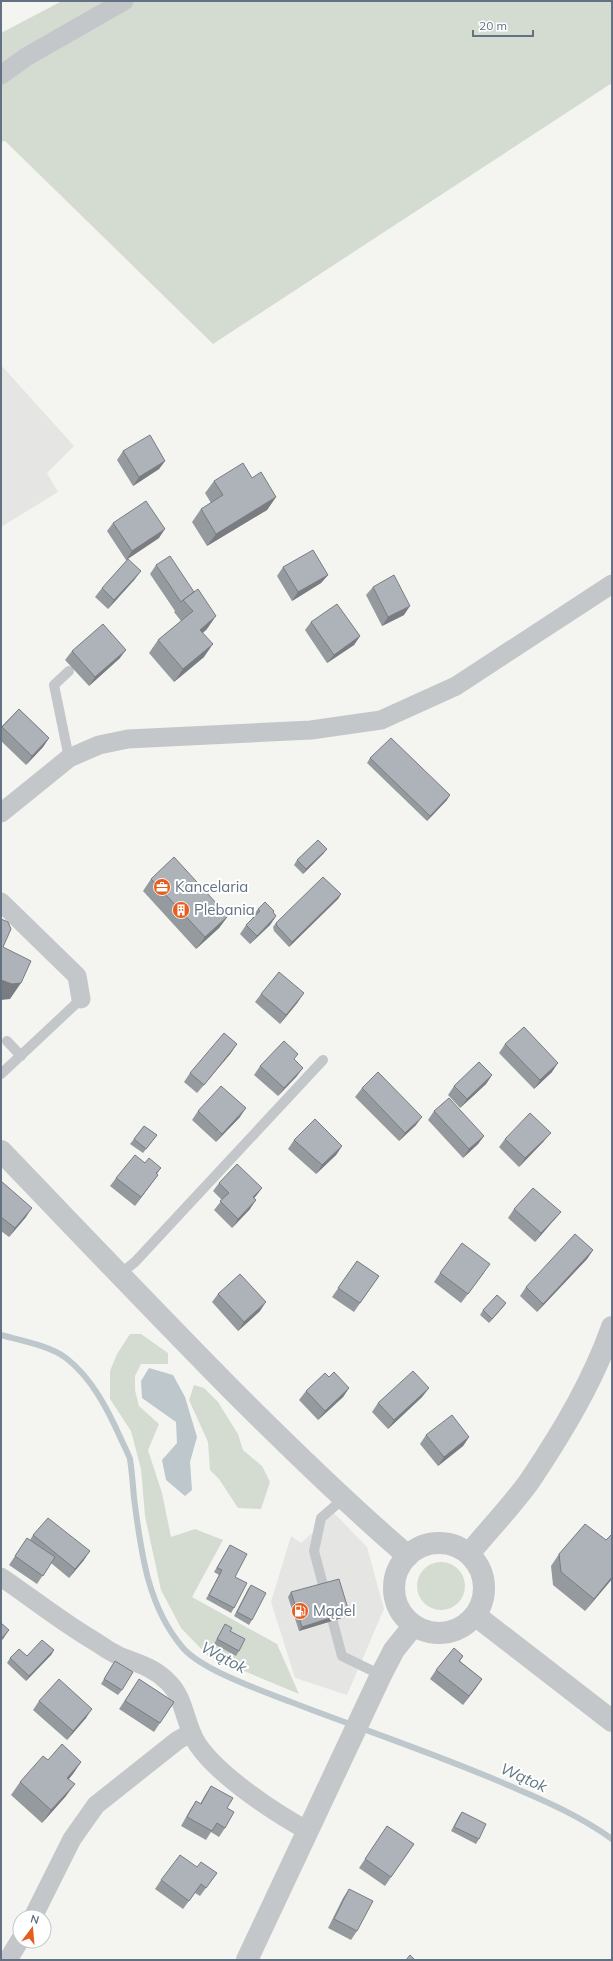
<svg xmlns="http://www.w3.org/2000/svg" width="613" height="1961" font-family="Mulish,sans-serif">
	<rect width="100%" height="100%" fill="#f4f5f0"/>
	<path fill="#e5e6e4" d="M1,365L74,446L47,473L58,492L1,527Z
		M334,1513L367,1547L384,1609L347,1695L295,1678L271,1602L291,1536L301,1543Z"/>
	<path fill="#d4dcd1" d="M62,1H612V83L213,344L5,141L1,142V33Z
		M130,1334H141L168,1353V1364H141L135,1376V1390L139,1406L159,1424L148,1450L162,1493L171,1537L195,1529L223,1540L192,1597L277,1644L299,1694L208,1656L181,1628L161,1590L145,1516L141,1469L131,1431L110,1399V1371L117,1354Z
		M194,1385L204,1388L218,1402L238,1434L243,1450L262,1466L270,1482L261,1509L238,1508L219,1479L210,1470L208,1442L189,1400Z
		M417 1586a24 24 0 1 1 48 0a24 24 0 1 1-48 0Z"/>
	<path fill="#bdc7cc" d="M149,1368L173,1375L185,1397L197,1437L190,1462L192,1490L185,1496L166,1480L162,1460L177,1443L176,1422L142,1398L141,1381Z"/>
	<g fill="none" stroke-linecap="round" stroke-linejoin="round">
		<path stroke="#bdc7cc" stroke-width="6" d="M1,1335C19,1340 51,1346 66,1358C92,1378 108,1410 121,1439C124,1446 128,1453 130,1459C132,1472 133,1485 134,1498C141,1551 147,1606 183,1648C202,1670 262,1691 291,1702C366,1731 443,1756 517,1789C550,1803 583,1818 612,1839"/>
		<path stroke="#c4c7ca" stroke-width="10" d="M69,671L54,685L69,758
			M7,1041L21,1056
			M1,1074L81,999
			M119,1275L135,1262L323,1060
			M343,1499L321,1518L314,1551L342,1656L381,1675"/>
		<path stroke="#c4c7ca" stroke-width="19" d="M1,75L26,57L124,1
			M1,813L69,758L99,745L128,739L311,730L381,720L456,686L612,584
			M1,902L77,976L81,999
			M1,1577C32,1598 63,1623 96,1642C103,1647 111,1652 119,1656C136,1663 153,1667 167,1681C186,1698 184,1725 198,1745C219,1776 275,1813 308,1831
			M33,1917L72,1839L96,1805L178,1740L191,1733
			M8,1960L20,1940"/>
		<path stroke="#c4c7ca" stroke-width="22" d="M1,1151C78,1231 154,1311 232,1390C289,1447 346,1503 408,1556
			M394 1588a45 45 0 1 1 90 0a45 45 0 1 1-90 0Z
			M469,1554C489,1529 513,1505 531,1479C563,1431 593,1381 612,1327
			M475,1615L612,1721
			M247,1960L381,1675L394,1650L414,1625"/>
	</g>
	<path fill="#959a9f" d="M123,451L165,461L159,469L133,486L117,460Z
		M252,478L276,497L267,510L207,546L192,522L201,509L211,503L205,493L214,481Z
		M113,523L159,538L126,560L107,531Z
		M156,565L207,629L203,633L204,657L174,682L149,653L158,640L181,621L174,612L175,611L150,574Z
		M283,567L328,575L321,583L292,601L277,576Z
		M135,579L108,609L95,597L102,588Z
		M373,587L404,615L382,626L366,595Z
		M311,622L360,636L354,645L327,663L305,630Z
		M72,651L120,658L89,686L65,660Z
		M19,709L49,738L43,747L26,765L1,741V727Z
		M370,758L447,800L427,821L367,763Z
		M324,853L303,874L294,865L297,860Z
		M151,879L228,916L219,928L196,949L143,891Z
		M341,894L338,899L289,947L274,931L273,927L276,923Z
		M258,909L273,913L276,916L270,925L250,944L240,934L246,925L253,918L252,917Z
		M261,994L298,1002L280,1024L255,1002Z
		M505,1044L552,1072L534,1089L499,1053Z
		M231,1053L197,1093L184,1082L190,1073Z
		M294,1060L297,1076L278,1096L254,1075L260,1066Z
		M492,1075L486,1084L460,1108L448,1095L454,1086Z
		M362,1088L416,1125L399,1141L355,1097Z
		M198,1111L240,1117L216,1142L192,1120Z
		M434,1111L484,1136L478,1144L463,1158L428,1120Z
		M144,1126L157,1135L143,1153L130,1144Z
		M505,1139L544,1141L519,1167L499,1147Z
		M294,1140L342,1146L336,1155L316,1174L288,1149Z
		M145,1163L161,1168L157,1174L152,1183L135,1206L110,1186L116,1178Z
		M1,1181L26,1217L9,1237L1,1231Z
		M219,1183L262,1188L254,1198L250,1209L232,1228L214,1210L222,1200L213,1191Z
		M514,1209L561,1212L554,1220L535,1242L508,1218Z
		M593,1250L587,1259L537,1312L520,1296L526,1287Z
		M357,1261L379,1276L354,1312L332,1297Z
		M440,1273H484L461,1303L434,1282Z
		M218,1294L260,1311L238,1331L212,1302Z
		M506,1303L503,1307L489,1323L480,1315L483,1310Z
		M329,1377L349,1388L343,1397L318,1420L299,1400L306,1391Z
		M429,1388L422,1397L388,1429L372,1412L378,1403Z
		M426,1435L469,1437L463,1446L438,1466L420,1444Z
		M33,1535L84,1560L69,1578L51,1563L37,1584L9,1565L27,1538L30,1540Z
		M606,1540L612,1579L585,1611L553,1585L551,1566L559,1554Z
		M230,1545L235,1577L234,1608L231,1613L206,1599L219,1575L214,1572L227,1550Z
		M251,1585L252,1620L249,1625L234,1616L248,1589Z
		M291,1592L345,1617L299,1631L288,1597Z
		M225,1624L230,1631L239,1651L236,1656L214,1644Z
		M54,1650L51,1655L26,1681L7,1663L10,1658L27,1656Z
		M463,1656L460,1661L482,1679L463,1705L430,1679L436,1670Z
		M112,1665L122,1690L118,1695L101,1684Z
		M133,1688L174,1702L154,1732L119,1709Z
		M39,1701L86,1718L67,1740L33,1710Z
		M48,1760L81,1762L69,1779L66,1796L42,1823L11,1795L20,1782Z
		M211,1786L227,1808L225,1828L219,1837L211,1832L206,1840L181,1826L190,1810L196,1801L200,1804L205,1795Z
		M462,1812L479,1839L476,1844L451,1831L459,1816Z
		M387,1826L414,1844L385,1886L359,1868Z
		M197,1867L217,1873L200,1896L195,1893L183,1909L155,1889L161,1880Z
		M349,1889L357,1931L351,1940L328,1928L343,1898Z"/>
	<path fill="#797d82" d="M165,461L159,469L133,486L139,477Z
		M276,497L267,510L207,546L216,534Z
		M165,529L159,538L126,560L132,551Z
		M141,571L135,579L108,609L114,600Z
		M328,575L321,583L292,601L298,592Z
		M410,606L404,615L382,626L388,617Z
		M216,616L207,629L191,642L200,630Z
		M360,636L354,645L327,663L334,655Z
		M213,644L204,657L174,682L183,669Z
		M126,650L120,658L89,686L95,677Z
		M49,738L43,747L26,765L32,756Z
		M450,795L447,800L427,821L430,816Z
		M327,849L324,853L303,874L306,869Z
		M341,894L338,899L289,947L292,942Z
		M228,916L219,928L196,949L205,937Z
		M276,916L270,925L250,944L257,936Z
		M1,980L21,983L10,999L1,1000Z
		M304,993L298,1002L280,1024L286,1015Z
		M237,1044L231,1053L197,1093L204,1085Z
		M558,1063L552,1072L534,1089L540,1080Z
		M303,1068L297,1076L278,1096L284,1088Z
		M492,1075L486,1084L460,1108L467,1099Z
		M246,1108L240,1117L216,1142L222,1134Z
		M422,1117L416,1125L399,1141L405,1133Z
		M551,1133L544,1141L519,1167L525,1158Z
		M484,1136L478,1144L463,1158L469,1149Z
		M342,1146L336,1155L316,1174L322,1165Z
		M158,1175L152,1183L135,1206L141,1197Z
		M262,1188L256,1196L247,1205L253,1197Z
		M256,1200L250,1209L232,1228L238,1219Z
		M32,1208L26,1217L9,1237L15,1228Z
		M561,1212L554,1220L535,1242L541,1233Z
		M593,1250L587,1259L537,1312L543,1304Z
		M266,1302L260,1311L238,1331L244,1322Z
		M506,1303L503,1307L489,1323L492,1319Z
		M349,1388L343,1397L318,1420L325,1411Z
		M429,1388L422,1397L388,1429L394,1420Z
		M469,1437L463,1446L438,1466L444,1457Z
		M90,1551L84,1560L69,1578L75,1569Z
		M612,1577V1579L585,1611L594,1599Z
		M349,1612L345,1617L299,1631L302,1627Z
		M9,1630L3,1639L1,1641V1639Z
		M54,1650L51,1655L26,1681L29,1676Z
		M482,1679L476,1688L463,1705L469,1696Z
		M92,1709L86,1718L67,1740L73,1731Z
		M81,1762L73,1774L59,1790L67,1778Z
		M75,1784L66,1796L42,1823L51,1810Z"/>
	<path fill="#adb3b9" stroke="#797d82" d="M150,435L165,461L139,477L123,451Z
		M243,463L252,478L261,472L276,497L216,534L201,509L223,495L214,481Z
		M146,501L165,529L132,551L113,523Z
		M313,550L328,575L298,592L283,567Z
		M170,556L194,592L183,600L181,602L156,565Z
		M128,559L141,571L114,600L102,588Z
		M394,575L410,606L388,617L373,587Z
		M198,589L216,616L200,630L213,644L183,669L158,640L193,611L183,600Z
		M337,604L360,636L334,655L311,622Z
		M103,624L126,650L95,677L72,651Z
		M19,709L49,738L32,756L2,727Z
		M391,738L450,795L430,816L370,758Z
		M318,840L327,849L306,869L297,860Z
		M174,857L228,916L205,937L151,879Z
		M323,877L341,894L292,942L277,926L276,923Z
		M265,902L274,911L273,912L276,916L257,936L246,925L260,911L258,909Z
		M1,919L8,922L11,929L3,947L31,961L21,983L12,984L1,980Z
		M279,972L304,993L286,1015L261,994Z
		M524,1027L558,1063L540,1080L505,1044Z
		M224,1033L237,1044L204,1085L190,1073Z
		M284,1041L298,1054L294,1059L303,1068L284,1088L260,1066Z
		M479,1062L492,1075L467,1099L454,1086Z
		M378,1072L422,1117L405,1133L362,1088Z
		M221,1086L246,1108L222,1134L198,1111Z
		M449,1098L484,1136L469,1149L434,1111Z
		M530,1113L551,1133L525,1158L505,1139Z
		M315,1119L342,1146L322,1165L294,1140Z
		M144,1126L157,1135L146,1149L134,1139Z
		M135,1155L145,1163L149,1158L161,1168L156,1173L158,1175L141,1197L116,1178Z
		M237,1164L262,1188L253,1197L256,1200L238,1219L220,1201L229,1193L219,1183Z
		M1,1181L32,1208L15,1228L1,1217Z
		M533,1188L561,1212L541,1233L514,1209Z
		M575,1234L593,1250L543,1304L526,1287Z
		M462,1243L490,1264L468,1294L440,1273Z
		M357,1261L379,1276L360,1303L338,1288Z
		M240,1274L266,1302L244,1322L218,1294Z
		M497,1295L506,1303L492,1319L483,1310Z
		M413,1371L429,1388L394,1420L378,1403Z
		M334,1372L349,1388L325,1411L306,1391L325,1373L329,1377Z
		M452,1415L469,1437L444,1457L426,1435Z
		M48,1518L90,1551L75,1569L33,1535Z
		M585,1524L606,1540L611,1535L612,1536V1577L594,1599L561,1572L559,1554Z
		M27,1538L55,1557L43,1576L15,1556Z
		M230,1545L247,1554L235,1577L247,1583L234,1608L209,1595L222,1570L217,1568Z
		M339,1579L349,1612L302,1627L291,1592Z
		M251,1585L266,1593L252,1620L237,1612Z
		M1,1623L9,1630L1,1639Z
		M225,1624L232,1628L230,1631L245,1639L239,1651L217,1639Z
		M42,1640L54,1650L29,1676L10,1658L19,1649L27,1656Z
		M454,1648L463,1656L459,1661L482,1679L469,1696L436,1670Z
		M115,1661L133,1672L122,1690L104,1679Z
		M59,1679L92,1709L73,1731L39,1701Z
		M139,1679L174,1702L160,1723L125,1701Z
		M62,1744L81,1762L67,1778L75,1784L51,1810L20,1782L43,1756L48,1760Z
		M211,1786L233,1798L227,1808L234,1812L225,1828L217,1823L212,1831L187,1817L196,1801L201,1804Z
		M462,1812L486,1824L479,1839L454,1827Z
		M387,1826L414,1844L391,1877L365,1859Z
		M180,1855L197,1867L201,1862L217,1873L206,1888L201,1884L189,1901L161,1880Z
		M349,1889L373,1901L357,1931L334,1919Z
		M410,1955L415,1960H406Z"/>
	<defs>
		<g id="office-disc" transform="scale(0.9)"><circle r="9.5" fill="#e65e1f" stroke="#fff"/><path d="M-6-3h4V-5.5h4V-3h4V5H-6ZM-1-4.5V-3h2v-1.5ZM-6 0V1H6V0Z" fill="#fff"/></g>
		<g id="building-disc" transform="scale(0.9)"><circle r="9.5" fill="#e65e1f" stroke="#fff"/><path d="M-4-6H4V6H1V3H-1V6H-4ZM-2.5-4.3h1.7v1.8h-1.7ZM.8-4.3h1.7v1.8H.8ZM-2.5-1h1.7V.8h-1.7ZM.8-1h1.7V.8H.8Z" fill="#fff"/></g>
		<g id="fuel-disc" transform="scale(0.9)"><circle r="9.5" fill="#e65e1f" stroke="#fff"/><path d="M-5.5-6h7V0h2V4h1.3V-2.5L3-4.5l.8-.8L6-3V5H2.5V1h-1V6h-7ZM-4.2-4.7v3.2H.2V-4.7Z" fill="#fff"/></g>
	</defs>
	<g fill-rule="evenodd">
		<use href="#office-disc" x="162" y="887"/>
		<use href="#building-disc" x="181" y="910"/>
		<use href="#fuel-disc" x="300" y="1611"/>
	</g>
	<g text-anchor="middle" stroke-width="4" stroke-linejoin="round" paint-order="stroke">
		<g font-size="15" fill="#637282" stroke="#fff" text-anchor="start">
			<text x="175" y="892">Kancelaria</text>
			<text x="194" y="915">Plebania</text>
			<text x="313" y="1616">Mądel</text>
		</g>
		<g font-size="16" font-style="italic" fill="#637a86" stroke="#fff">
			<text transform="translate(224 1657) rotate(28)" y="6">Wątok</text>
			<text transform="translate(524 1777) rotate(24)" y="6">Wątok</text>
		</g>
	</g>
	<rect width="613" height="1961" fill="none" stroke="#637282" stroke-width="4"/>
	<g transform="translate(32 1929) rotate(16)"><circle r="19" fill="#ffffff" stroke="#c1c7cd"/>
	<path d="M0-3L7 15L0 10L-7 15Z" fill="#e65e1f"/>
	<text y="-6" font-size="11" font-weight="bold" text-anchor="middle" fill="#637282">N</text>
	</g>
	<path d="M473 30v6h60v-6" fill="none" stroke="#637282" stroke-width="2"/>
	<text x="479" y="30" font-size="12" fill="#637282" stroke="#ffffff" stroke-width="3" paint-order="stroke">20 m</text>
</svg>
